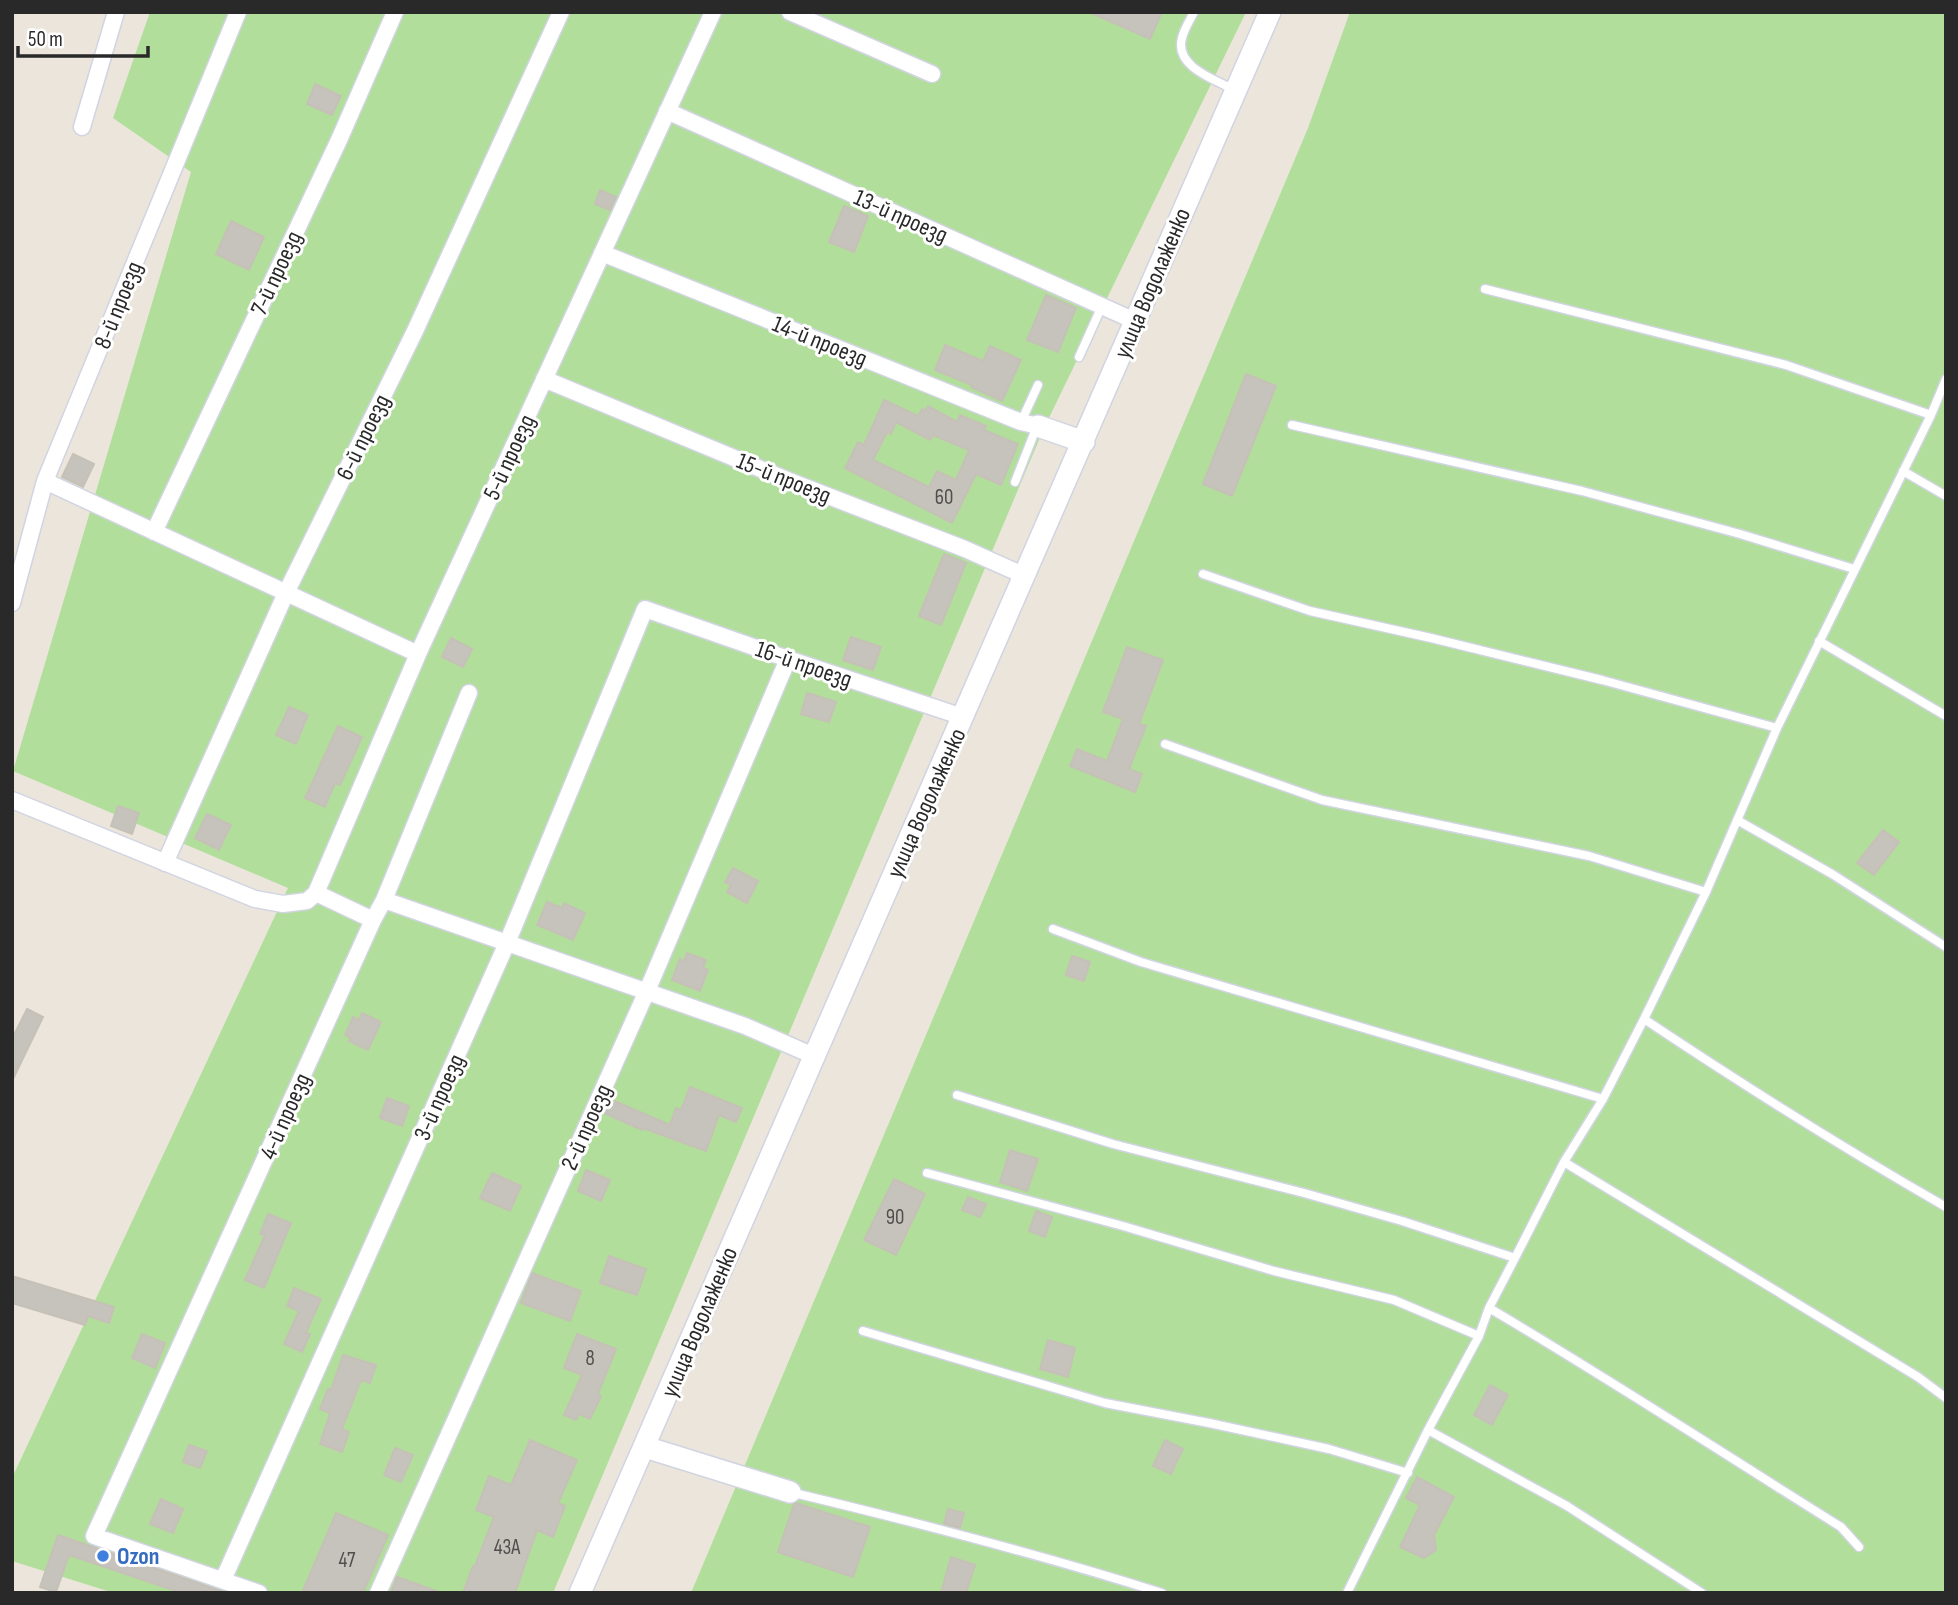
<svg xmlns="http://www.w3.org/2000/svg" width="1958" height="1605" font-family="'Sofia Sans Condensed',sans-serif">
	<rect width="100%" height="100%" fill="#ebe5dc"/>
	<path fill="#b1de9b" d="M150,12H1246L1044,428L553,1593H114L12,1561V1478L288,888L13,771L191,172L113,118Z
		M1350,12H1946V1593H691L1308,128Z"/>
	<path fill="#c6c2bc" stroke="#c6c1b6" stroke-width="2" fill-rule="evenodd" d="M1089,12H1162L1150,39Z
		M315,84L341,96L332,115L307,104Z
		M600,190L616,197L610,210L595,204Z
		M844,206L868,216L854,252L829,242Z
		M231,221L264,237L249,270L216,254Z
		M1046,295L1076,308L1058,352L1027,340Z
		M945,345L983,361L990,346L1021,360L1002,401L971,387L972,385L935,370Z
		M1246,374L1276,386L1232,496L1203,484Z
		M884,400L918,416L922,409L925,411L928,406L957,422L960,415L986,426L984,430L1018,444L1001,485L976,474L952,523L845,468L858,442L864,445ZM896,422L930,440L933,435L969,450L956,480L937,471L929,487L873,460L887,432L891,434Z
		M73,454L94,464L83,487L62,477Z
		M944,554L966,563L941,625L919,616Z
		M851,637L881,647L873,670L843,660Z
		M451,638L472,649L463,667L442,657Z
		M1127,647L1163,660L1139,724L1146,726L1129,769L1142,774L1135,792L1070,766L1077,749L1107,761L1123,719L1103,712Z
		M807,693L836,702L829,722L801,714Z
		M289,707L308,715L296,744L276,735Z
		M338,726L362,737L340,785L335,783L325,807L305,798Z
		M118,806L139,813L132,834L111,826Z
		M207,814L231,825L219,850L195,838Z
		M1883,830L1899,842L1874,875L1857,863Z
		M733,868L758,881L747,903L727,892L731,885L725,882Z
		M547,902L562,908L564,903L585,913L573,940L537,925Z
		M687,953L706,960L703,968L708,970L700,991L672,980L680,959L684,961Z
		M1072,956L1090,962L1084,981L1066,975Z
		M27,1009L43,1017L12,1081V1039Z
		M362,1013L381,1022L368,1050L349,1041L351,1038L345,1035L353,1017L359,1020Z
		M690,1087L742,1108L736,1122L719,1115L706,1151L643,1128L642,1130L604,1113L610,1099L670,1125L676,1108L681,1110Z
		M387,1098L409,1106L402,1126L380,1118Z
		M1010,1150L1038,1159L1027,1191L1000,1182Z
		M586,1170L610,1180L601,1201L578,1191Z
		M492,1173L521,1186L510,1211L480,1198Z
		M894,1179L925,1194L896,1255L864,1240Z
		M968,1197L986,1204L980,1217L962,1210Z
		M1036,1211L1052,1217L1045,1237L1029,1231Z
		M268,1214L291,1223L264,1288L245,1280L265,1235L260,1234Z
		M609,1256L646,1269L637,1295L600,1283Z
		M532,1273L581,1291L570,1321L521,1303Z
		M15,1277L114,1307L109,1323L88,1316L85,1325L12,1303V1285Z
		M294,1288L321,1299L306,1333L310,1334L302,1352L284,1344L299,1311L287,1306Z
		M142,1334L165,1343L155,1368L132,1358Z
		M577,1334L616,1349L598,1394L601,1396L590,1419L579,1414L576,1420L564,1415L582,1375L564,1368Z
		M1048,1340L1075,1348L1068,1377L1040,1369Z
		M343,1355L376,1365L370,1383L361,1380L342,1429L349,1432L342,1452L320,1444L330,1413L320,1409L328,1389L331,1390Z
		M1490,1385L1508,1395L1492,1425L1474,1415Z
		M530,1440L577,1460L558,1503L565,1506L553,1537L537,1530L515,1593H463L473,1566H475L494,1517L476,1510L489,1476L511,1485Z
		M1165,1440L1183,1449L1171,1474L1153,1466Z
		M189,1445L207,1451L200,1468L183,1462Z
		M395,1448L413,1455L401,1482L384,1475Z
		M1417,1477L1454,1497L1434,1535L1436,1550L1424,1558L1400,1547L1420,1505L1406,1498Z
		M161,1499L183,1509L173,1533L150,1524Z
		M796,1503L870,1527L853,1577L778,1552L794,1504Z
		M948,1509L964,1513L960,1528L944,1524Z
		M336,1513L388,1535L363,1593H302Z
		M58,1535L221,1591V1593H182L69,1555L56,1592L40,1587Z
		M951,1557L975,1565L966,1593H941Z
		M397,1577L436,1591V1593H391Z"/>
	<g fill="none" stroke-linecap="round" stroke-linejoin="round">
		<g stroke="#d1d4e1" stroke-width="11">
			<path id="lane" d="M1194,12C1190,20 1184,29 1182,38C1174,67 1216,80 1235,90
				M1485,289L1786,365L1931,415
				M1079,357L1102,306
				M1021,422L1038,385
				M1292,425L1582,491L1740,534L1854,569
				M1903,471L1946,496
				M1015,482L1037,426
				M1203,574L1310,611L1431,638L1602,680L1777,728
				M1819,641L1946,716
				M1165,744L1322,800L1589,856L1706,892
				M1737,820L1832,874L1946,947
				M1053,929L1141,962L1603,1099
				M1644,1019C1743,1085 1843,1148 1946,1207
				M957,1095L1113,1144L1304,1193L1402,1221L1515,1258
				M1564,1162L1918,1377L1946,1398
				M927,1173L1123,1226L1274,1271L1394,1300L1479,1336
				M1489,1308C1608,1378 1724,1454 1841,1527L1859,1547
				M863,1331L1105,1403L1209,1423L1329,1449L1408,1473
				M1428,1430L1567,1506L1702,1593
				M790,1492C915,1522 1039,1554 1162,1593
				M1347,1593L1428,1430L1479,1336L1489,1308L1515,1258L1564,1162L1603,1099L1644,1019L1706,892L1777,728L1931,415L1946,379"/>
		</g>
		<g stroke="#d1d4e1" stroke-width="19">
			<path id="street" d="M790,12L932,74
				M667,111L1135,321
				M82,127L116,12
				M602,253L1021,422L1038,426
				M544,379L792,482L965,549L1025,576
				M45,481L418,654
				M154,532L339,140L395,12
				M12,603L45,481L238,12
				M12,800L255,899L283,904L307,901L316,893L418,654L713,12
				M165,863L286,593L415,331L561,12
				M316,893L373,920
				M384,900L745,1026L814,1056
				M223,1580L507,943L645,609L788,659L963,717
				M259,1593L94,1536L373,920L384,900L469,693
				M378,1593L647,991L788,659"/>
		</g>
		<g stroke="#d1d4e1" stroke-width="24">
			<path id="secondary" d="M1038,426L1084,442
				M645,1447L790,1492
				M580,1593L1270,12"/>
		</g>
		<use href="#lane" stroke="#fff" stroke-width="8"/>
		<use href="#street" stroke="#fff" stroke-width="16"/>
		<use href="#secondary" stroke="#fff" stroke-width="21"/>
	</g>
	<circle fill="#3f7fe0" stroke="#fff" stroke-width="2.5" cx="103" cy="1556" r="7"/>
	<g text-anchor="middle" stroke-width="6" stroke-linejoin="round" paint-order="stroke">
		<g font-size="21" fill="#504f4e">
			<text x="944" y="504">60</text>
			<text x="895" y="1224">90</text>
			<text x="590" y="1365">8</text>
			<text x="507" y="1554">43А</text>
			<text x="347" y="1567">47</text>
		</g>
		<g font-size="24" fill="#292929" stroke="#fff">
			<text transform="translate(901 216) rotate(24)" y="8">13-й проезд</text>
			<text transform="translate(276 273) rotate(-65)" y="8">7-й проезд</text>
			<text transform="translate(1152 283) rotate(-67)" y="8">улица Водолаженко</text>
			<text transform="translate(118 305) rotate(-68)" y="8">8-й проезд</text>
			<text transform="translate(820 341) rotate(22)" y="8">14-й проезд</text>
			<text transform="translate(363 437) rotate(-64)" y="8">6-й проезд</text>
			<text transform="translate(509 457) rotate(-65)" y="8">5-й проезд</text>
			<text transform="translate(784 478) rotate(22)" y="8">15-й проезд</text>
			<text transform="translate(804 664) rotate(19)" y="8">16-й проезд</text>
			<text transform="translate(926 803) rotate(-66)" y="8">улица Водолаженко</text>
			<text transform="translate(439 1097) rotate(-66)" y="8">3-й проезд</text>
			<text transform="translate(285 1116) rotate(-66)" y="8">4-й проезд</text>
			<text transform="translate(586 1127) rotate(-66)" y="8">2-й проезд</text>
			<text transform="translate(699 1322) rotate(-67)" y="8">улица Водолаженко</text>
		</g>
		<g font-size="24" font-weight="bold" fill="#366cbe" stroke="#fff" text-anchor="start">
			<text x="117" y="1564">Ozon</text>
		</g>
	</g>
	<rect width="1958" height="1605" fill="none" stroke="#292929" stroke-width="28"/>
	<path d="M18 46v10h130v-10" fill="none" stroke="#292929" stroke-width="3.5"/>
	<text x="28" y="46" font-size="21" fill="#292929" stroke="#ffffff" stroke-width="5" paint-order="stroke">50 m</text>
</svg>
